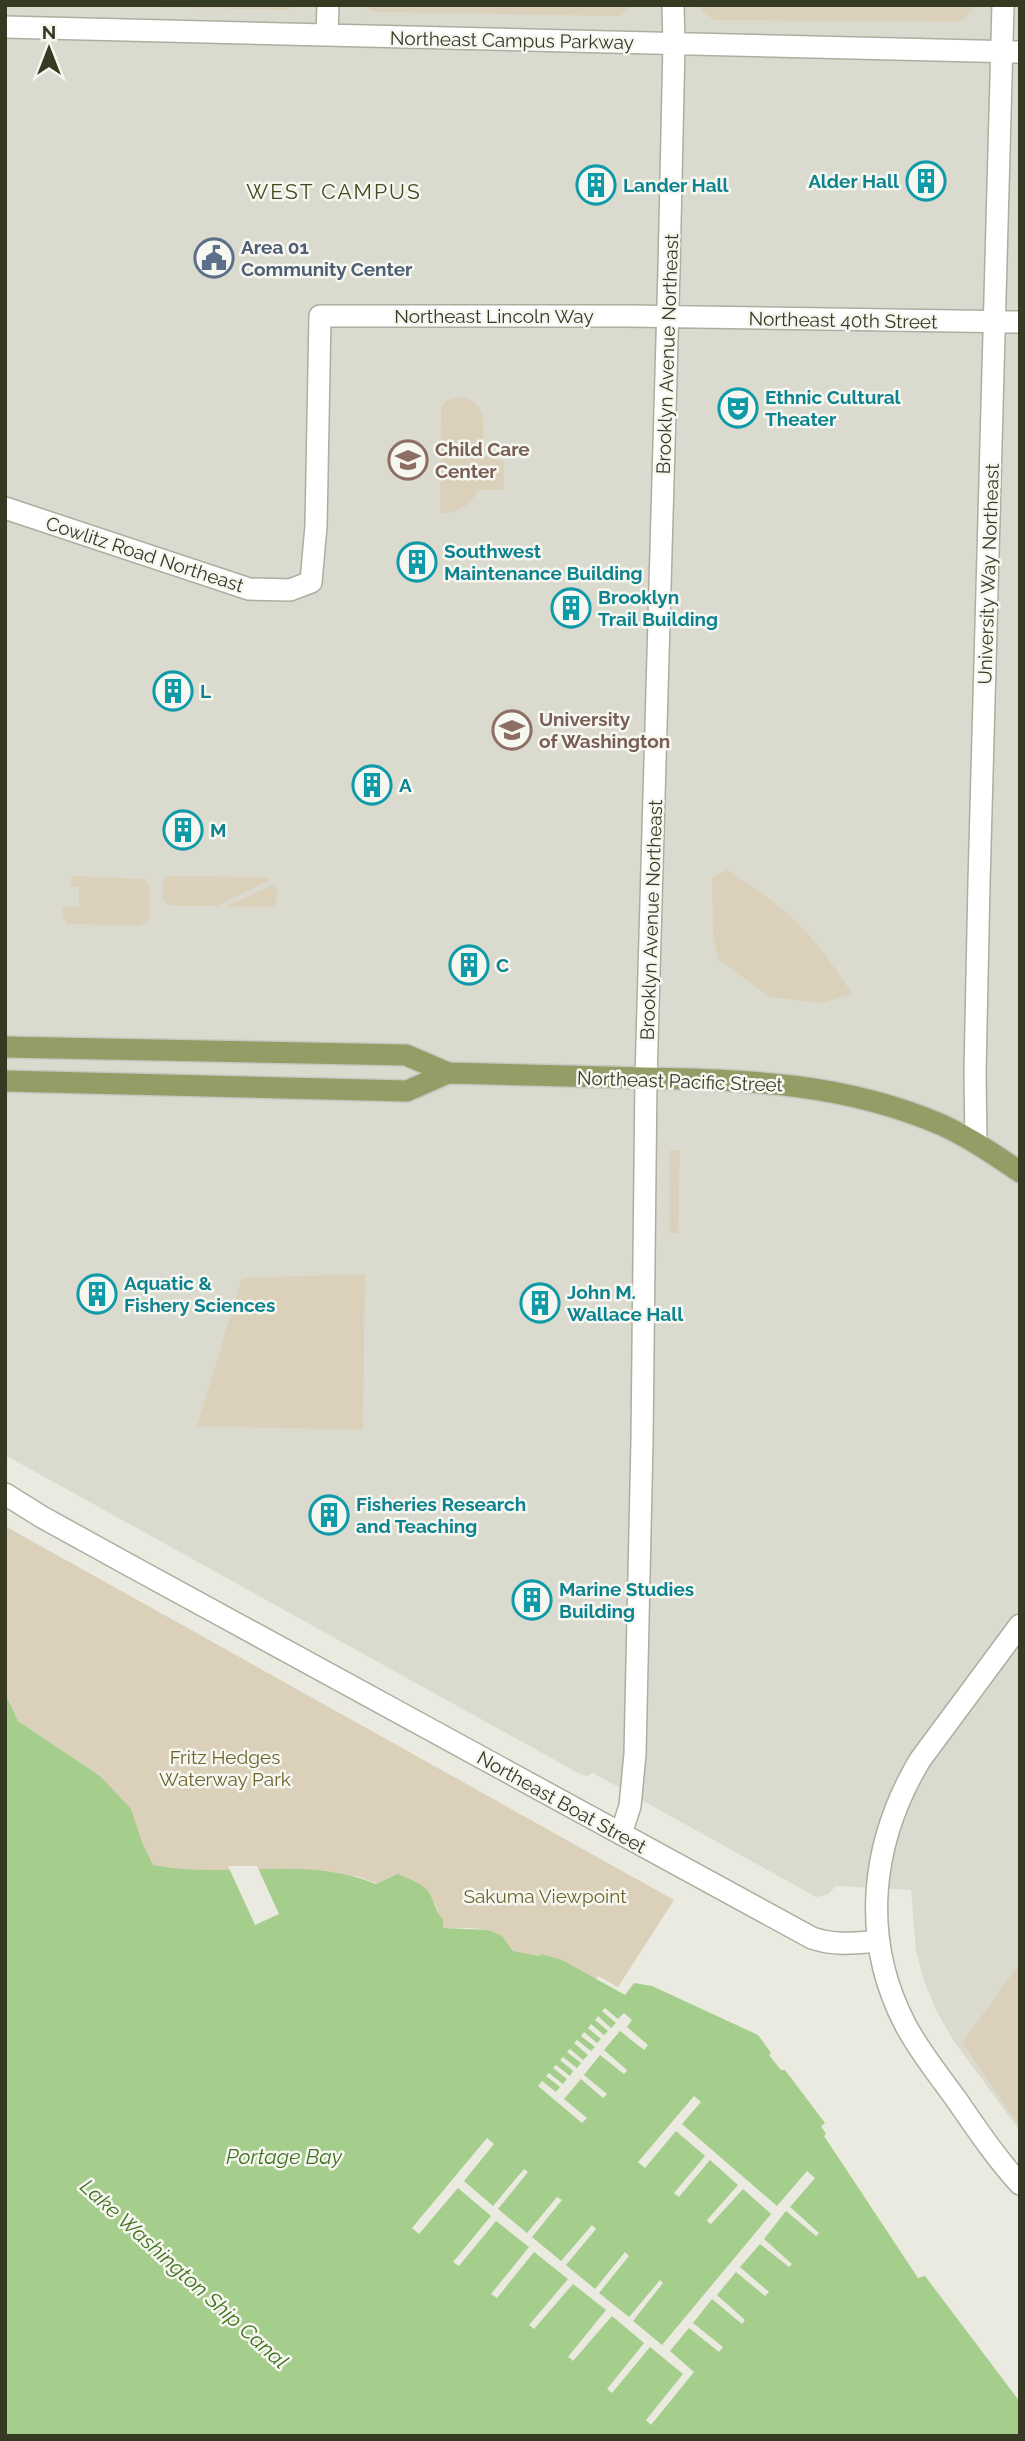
<svg xmlns="http://www.w3.org/2000/svg" width="1025" height="2441" font-family="Raleway,sans-serif">
	<rect width="100%" height="100%" fill="#eaeae0"/>
	<path fill="#dadacf" d="M5,5H1020V2131L953,2040L936,2010L924,1981L916,1951L911,1890L836,1886L827,1895L816,1897L593,1773L587,1776L580,1774L5,1455Z"/>
	<path fill="#dbd1ba" d="M48,5H297L288,10Z
		M362,5H634L618,16L374,12Z
		M698,5H976L964,19L955,22L715,20L705,14Z
		M460,397C498,404 476,439 485,456L504,461V490H478C470,506 459,513 440,513L441,407L446,401Z
		M727,870C787,908 814,934 852,994L821,1003L770,997L719,960L713,937L712,877Z
		M75,876L145,879L150,888L149,920L140,926L67,924L63,918L62,907H79V887L71,886V878Z
		M173,876L266,877L270,880L217,906H171L163,901V883L166,878Z
		M274,884L277,888L276,907H226Z
		M670,1150H680L678,1233H669Z
		M365,1274L363,1430L197,1426L242,1278Z
		M5,1526L674,1900L618,1987L598,1976L592,1986L540,1956L513,1951C491,1923 475,1929 443,1928L435,1904L356,1876L180,1871L153,1865L142,1842L100,1776L18,1721L5,1693Z
		M1020,1963V2126L962,2043Z"/>
	<path fill="#a5cd8b" d="M5,1693L18,1721L100,1776L131,1809L142,1842L153,1865C228,1880 303,1854 376,1884L398,1874C406,1878 418,1882 425,1888C434,1896 434,1911 443,1919V1928L488,1930L502,1936L513,1951L540,1956L541,1954L562,1960L625,1995L634,1983L652,1986L758,2035L771,2053L769,2055L781,2070H785L825,2123L821,2126L826,2134L824,2136L918,2278L925,2276L1020,2402V2436H5Z"/>
	<path fill="#eaeae0" d="M228,1866H257L279,1914L255,1925Z
		M605,2008L618,2019L624,2013L632,2020L627,2027L648,2045L644,2050L620,2031L604,2050L627,2070L626,2072L624,2074L600,2055L584,2075L607,2094L603,2098L581,2079L564,2099L587,2118L582,2123L538,2086L542,2081L556,2092L560,2087L546,2076L549,2073L563,2084L567,2079L553,2068L556,2065L570,2076L573,2071L560,2060L563,2057L577,2068L581,2063L567,2052L570,2049L583,2060L588,2055L574,2043L577,2040L591,2051L595,2047L581,2036L584,2032L597,2043L601,2039L588,2028L591,2024L604,2035L608,2031L595,2020L598,2016L611,2028L616,2023L602,2011Z
		M694,2096L701,2102L682,2124L777,2206L807,2171L815,2178L790,2207L819,2233L816,2236L786,2211L764,2239L792,2264L789,2267L760,2244L740,2267L769,2292L765,2296L736,2272L717,2295L745,2320L742,2324L712,2299L693,2323L723,2347L719,2352L689,2328L670,2351L694,2372L651,2425L646,2420L683,2374L650,2347L612,2393L607,2389L644,2343L612,2316L573,2361L571,2359L568,2357L606,2310L573,2284L534,2329L529,2325L568,2279L534,2252L497,2298L491,2294L529,2247L496,2221L459,2266L453,2262L491,2216L458,2188L419,2234L412,2228L487,2138L494,2144L464,2181L493,2206L524,2169L528,2172L498,2209L527,2233L557,2197L562,2200L532,2237L561,2261L592,2225L596,2229L566,2265L595,2289L625,2252L629,2256L599,2293L629,2317L660,2280L663,2283L633,2321L662,2345L771,2214L743,2189L711,2224L709,2223L707,2220L738,2185L710,2160L679,2197L674,2193L705,2156L676,2131L645,2168L638,2162Z"/>
	<g fill="none" stroke-linecap="round" stroke-linejoin="round">
		<g stroke="#adae9f" stroke-width="24">
			<path id="minor" d="M5,27L1020,52
				M327,35L328,5
				M5,508L249,589L290,590L311,582L316,526L320,316H628L1020,322
				M976,1143L975,1073L979,883L1003,5
				M5,1494L42,1517L129,1565L812,1938C835,1946 856,1943 879,1941
				M1020,1625L920,1760C871,1842 860,1937 905,2024C919,2051 938,2074 956,2099C976,2128 996,2158 1020,2184
				M621,1834L630,1806L635,1754L642,1441L646,1078L669,269L674,44L673,5"/>
		</g>
		<g stroke="#c7c8c1" stroke-width="24">
			<path id="major" d="M5,1047L406,1055L448,1073C514,1075 580,1076 645,1078C749,1080 845,1083 942,1125C970,1138 995,1155 1020,1172
				M5,1081L407,1091L448,1073"/>
		</g>
		<use href="#minor" stroke="#fff" stroke-width="21"/>
		<use href="#major" stroke="#939e67" stroke-width="21"/>
	</g>
	<defs>
		<g id="building-ring" transform="scale(2.0125)"><circle r="9.5" fill="#f7f7f1" stroke="#0f9aa8" stroke-width="1.5"/><path d="M-4-6H4V6H1V3H-1V6H-4ZM-2.5-4.3h1.7v1.8h-1.7ZM.8-4.3h1.7v1.8H.8ZM-2.5-1h1.7V.8h-1.7ZM.8-1h1.7V.8H.8Z" fill="#0f9aa8"/></g>
		<g id="civic-ring" transform="scale(2.0125)"><circle r="9.5" fill="#f7f7f1" stroke="#5c6f8a" stroke-width="1.5"/><path d="M-.6-6.5H3V-4.5H.6V-3L4-1V1h2V6H-6V1h2V-1L-.6-3ZM-1.2 2.5V6h2.4V2.5Z" fill="#5c6f8a"/></g>
		<g id="theatre-ring" transform="scale(2.0125)"><circle r="9.5" fill="#f7f7f1" stroke="#0f9aa8" stroke-width="1.5"/><path d="M-5-5.5Q0-4 5-5.5V0Q5 5 0 6Q-5 5-5 0ZM-3.3-2.5H-1v1.5H-3.3ZM1-2.5H3.3v1.5H1ZM-2.8 1Q0 5.5 2.8 1Z" fill="#0f9aa8"/></g>
		<g id="school-ring" transform="scale(2.0125)"><circle r="9.5" fill="#f7f7f1" stroke="#8d6e63" stroke-width="1.5"/><path d="M0-5L7-2L0 1L-7-2ZM-4 1L0 2.5L4 1V4Q0 6-4 4Z" fill="#8d6e63"/></g>
		<g id="university-ring" transform="scale(2.0125)"><circle r="9.5" fill="#f7f7f1" stroke="#8d6e63" stroke-width="1.5"/><path d="M0-5L7-2L0 1L-7-2ZM-4 1L0 2.5L4 1V4Q0 6-4 4Z" fill="#8d6e63"/></g>
	</defs>
	<g fill-rule="evenodd">
		<use href="#building-ring" x="926" y="181"/>
		<use href="#building-ring" x="596" y="185"/>
		<use href="#civic-ring" x="214" y="258"/>
		<use href="#theatre-ring" x="738" y="408"/>
		<use href="#school-ring" x="408" y="460"/>
		<use href="#building-ring" x="417" y="562"/>
		<use href="#building-ring" x="571" y="608"/>
		<use href="#building-ring" x="173" y="691"/>
		<use href="#university-ring" x="512" y="730"/>
		<use href="#building-ring" x="372" y="785"/>
		<use href="#building-ring" x="183" y="830"/>
		<use href="#building-ring" x="469" y="965"/>
		<use href="#building-ring" x="97" y="1294"/>
		<use href="#building-ring" x="540" y="1303"/>
		<use href="#building-ring" x="329" y="1515"/>
		<use href="#building-ring" x="532" y="1600"/>
	</g>
	<g text-anchor="middle" stroke-width="5" stroke-linejoin="round" paint-order="stroke">
		<g font-size="19" fill="#363a22" stroke="#f7f7f1">
			<text transform="translate(512 40) rotate(1)" y="7">Northeast Campus Parkway</text>
			<text x="494" y="323">Northeast Lincoln Way</text>
			<text transform="translate(843 320) rotate(1)" y="7">Northeast 40th Street</text>
			<text transform="translate(667 354) rotate(-88)" y="7">Brooklyn Avenue Northeast</text>
			<text transform="translate(145 554) rotate(18)" y="7">Cowlitz Road Northeast</text>
			<text transform="translate(988 574) rotate(-88)" y="7">University Way Northeast</text>
			<text transform="translate(651 920) rotate(-88)" y="7">Brooklyn Avenue Northeast</text>
			<text transform="translate(680 1081) rotate(2)" y="7">Northeast Pacific Street</text>
			<text transform="translate(562 1802) rotate(29)" y="7">Northeast Boat Street</text>
		</g>
		<g font-size="19" font-weight="bold" fill="#0d838f" stroke="#f7f7f1" text-anchor="start">
			<text x="899" y="188" text-anchor="end">Alder Hall</text>
			<text x="623" y="192">Lander Hall</text>
			<text x="765" y="404">Ethnic Cultural<tspan x="765" dy="22">Theater</tspan></text>
			<text x="444" y="558">Southwest<tspan x="444" dy="22">Maintenance Building</tspan></text>
			<text x="598" y="604">Brooklyn<tspan x="598" dy="22">Trail Building</tspan></text>
			<text x="200" y="698">L</text>
			<text x="399" y="792">A</text>
			<text x="210" y="837">M</text>
			<text x="496" y="972">C</text>
			<text x="124" y="1290">Aquatic &amp;<tspan x="124" dy="22">Fishery Sciences</tspan></text>
			<text x="567" y="1299">John M.<tspan x="567" dy="22">Wallace Hall</tspan></text>
			<text x="356" y="1511">Fisheries Research<tspan x="356" dy="22">and Teaching</tspan></text>
			<text x="559" y="1596">Marine Studies<tspan x="559" dy="22">Building</tspan></text>
		</g>
		<g font-size="19" font-weight="bold" fill="#4e5e75" stroke="#f7f7f1" text-anchor="start">
			<text x="241" y="254">Area 01<tspan x="241" dy="22">Community Center</tspan></text>
		</g>
		<g font-size="19" font-weight="bold" fill="#785e54" stroke="#f7f7f1" text-anchor="start">
			<text x="435" y="456">Child Care<tspan x="435" dy="22">Center</tspan></text>
			<text x="539" y="726">University<tspan x="539" dy="22">of Washington</tspan></text>
		</g>
		<g font-size="19" fill="#6e632e" stroke="#f7f7f1">
			<text x="225" y="1764">Fritz Hedges<tspan x="225" dy="22">Waterway Park</tspan></text>
			<text x="545" y="1903">Sakuma Viewpoint</text>
		</g>
		<g font-size="21" letter-spacing="2" fill="#424b1f" stroke="#f7f7f1">
			<text x="334" y="199">WEST CAMPUS</text>
		</g>
		<g font-size="21" font-style="italic" fill="#40721f" stroke="#f7f7f1">
			<text x="284" y="2164">Portage Bay</text>
			<text transform="translate(184 2274) rotate(42)" y="7">Lake Washington Ship Canal</text>
		</g>
	</g>
	<rect width="1025" height="2441" fill="none" stroke="#363a22" stroke-width="14"/>
	<g transform="translate(49 49)" stroke="#f7f7f1" stroke-width="5" paint-order="stroke">
	<path d="M0-5L12 26L0 18L-12 26Z" fill="#363a22"/>
	<text y="-10" font-size="19" font-weight="bold" text-anchor="middle" fill="#363a22">N</text>
	</g>
</svg>
